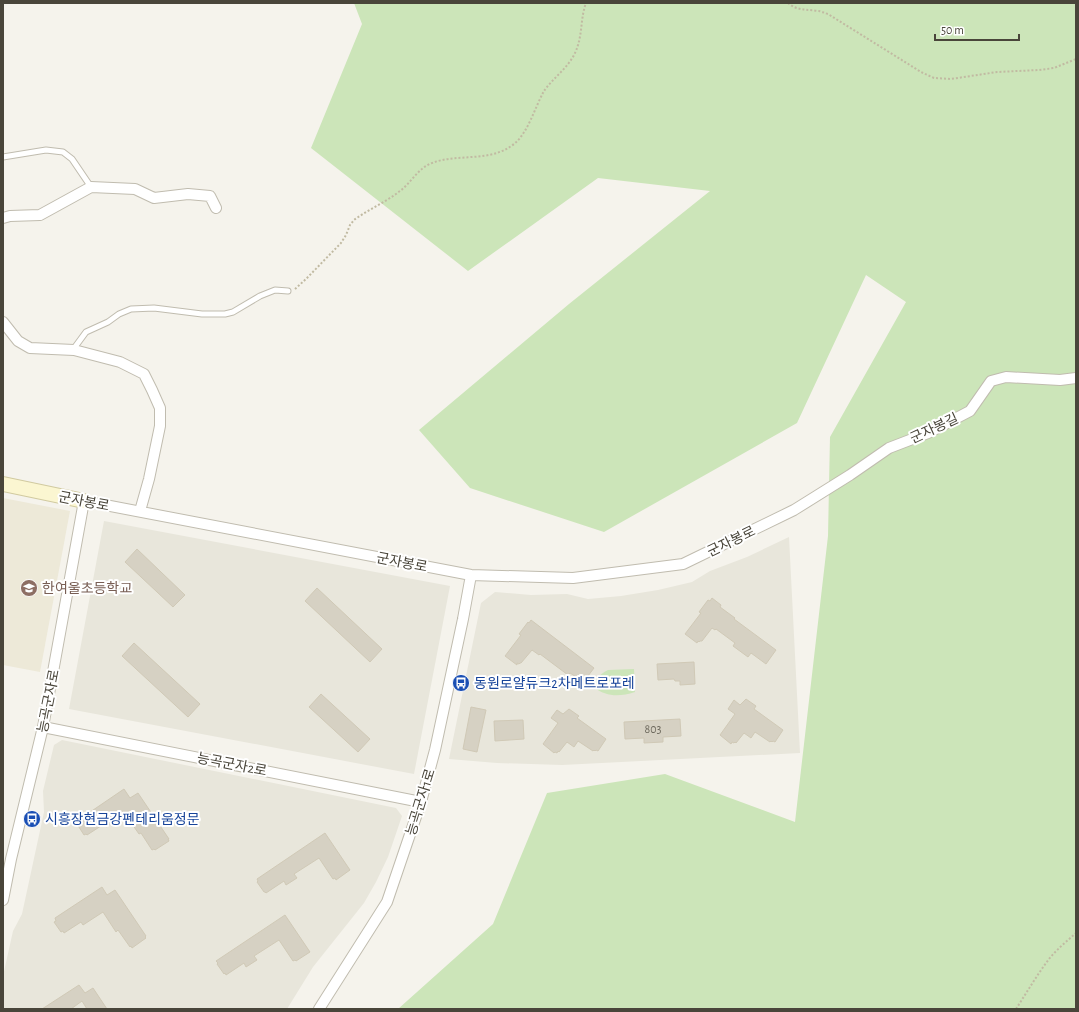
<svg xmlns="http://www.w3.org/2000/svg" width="1079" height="1012" font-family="'Alegreya Sans','Noto Sans KR',sans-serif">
	<rect width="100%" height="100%" fill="#f5f3ec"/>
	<path fill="#e8e6db" d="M104,521L450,586L414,774L69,709Z
		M789,537L800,753L562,765L497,763L449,759L481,603L495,592L531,595L567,594L588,599L621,596L658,590L692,582L710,571L747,557Z
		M62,740L396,808L402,816L388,857L376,882L364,903L313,967L287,1009H3V976L13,931L22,914L44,812L43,791L54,745Z"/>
	<path fill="#ede9d8" d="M3,498L70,511L40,672L3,665Z"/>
	<path fill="#cce5b9" d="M354,3H1076V1009H398L493,924L547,793L665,774L795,822L828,536L830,437L906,302L866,275L797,423L604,532L470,488L419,430L569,304L710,191L598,178L468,271L311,148L362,24Z
		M634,669L635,692C619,697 607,697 593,687C595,679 600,674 608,670Z"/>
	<path fill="#d6d1c3" stroke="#d0c9b6" d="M137,549L185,595L173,607L125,562Z
		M317,588L382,649L370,662L305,601Z
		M712,598L721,605L720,607L735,618L734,619L776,650L766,664L751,653L748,657L733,646L735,643L716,629L715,630L712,628L702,641H700L699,642L698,641L697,643L685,634L701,613L699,612L708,600L710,601Z
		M531,620L594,668L585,680L584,679L583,680L581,679V680L570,673L568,675L540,654L539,655L532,650L521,663H520L519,664L517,663V665L505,656L521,635L519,634L528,622L529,623Z
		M134,643L200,704L188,717L122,656Z
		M694,662L695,684L680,685V681H675L674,679L658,680L657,664Z
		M321,694L370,739L358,752L309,707Z
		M746,699L756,706L754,709L783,730L775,742L773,741L772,742L771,741L770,742L755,732L751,738L744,733L736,743L735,742L734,743L732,742L731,744L720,735L735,714L728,709L734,700L740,705Z
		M471,707L486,710L477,752L463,749Z
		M569,709L579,716L577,718L606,739L598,751L596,750L595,751L594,750L593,751L578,741L574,747L567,742L559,752L558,751L557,753L555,752L554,753L543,744L558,723L551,718L557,710L563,714Z
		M680,719L681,736L663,737V742L644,743V738L625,739L624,722Z
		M523,720L524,739L495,741L494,721Z
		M124,789L130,798L138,793L169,839H168L169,841L155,850L154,849L152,850L141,833L139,834L125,814L106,827L104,824L87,835L86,834L84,835L77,824L79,823L77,821Z
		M325,833L350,870L336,880L335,878L333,879L319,858L294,874L297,878L286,885L284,881L266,893L265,892H264L257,882L258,881L257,879Z
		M102,887L107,895L115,890L146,936L145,937L146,938L132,948L131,946L130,947L118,930L116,932L103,912L83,925L81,922L64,933L63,931L61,932L54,922L56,921L55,918Z
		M285,915L310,952L296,961L295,960L293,961L279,940L254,956L257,960L246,967L244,963L226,975L225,973L224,974L217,964L218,963L216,961Z
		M79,985L85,993L93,988L107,1009H87L82,1001L71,1009H42Z"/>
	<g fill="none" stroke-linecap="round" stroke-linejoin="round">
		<g stroke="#c0bcaf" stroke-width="7">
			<path id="service" d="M3,157L46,150L63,152L72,159L91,187
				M72,351L86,332L108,322L119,314L131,309L154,308L202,314H225L233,312L260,296L275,290L288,291"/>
		</g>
		<g stroke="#c0bcaf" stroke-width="12">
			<path id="minor" d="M3,218L10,216L40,215L91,187L135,189L154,198L188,194L210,196L216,208
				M3,322L18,341L30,348L74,350L120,362L144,374L152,390L160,408V426L149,479L140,511
				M43,727L421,802
				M3,900L11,859L43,727L84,501L471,575L573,578L683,564L794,510L850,475L889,448L928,433L970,411L991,381L1006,377L1060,380L1076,378
				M319,1009L387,902L421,802L435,750L463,619L471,575"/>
		</g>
		<g stroke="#d1caa0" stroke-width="16">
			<path id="secondary" d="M3,484L84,501"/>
		</g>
		<path stroke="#c1baa2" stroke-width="2" stroke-dasharray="2 2" stroke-linecap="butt" d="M788,3C797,11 807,9 818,11C821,11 824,13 828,14L921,72L934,78L951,79L997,72L1039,70L1054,68L1076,59
			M295,289L306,279L341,243L346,235L350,225L354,220C369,209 386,202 400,191C411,183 418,168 432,163C458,153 490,163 514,144C528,133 535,107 544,91C553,78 568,68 575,53C583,36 580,19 586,3
			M1016,1009C1027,992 1037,975 1049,959C1057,949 1067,941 1076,933"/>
		<use href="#service" stroke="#fff" stroke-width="5"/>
		<use href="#minor" stroke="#fff" stroke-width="10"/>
		<use href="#secondary" stroke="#fbf6d1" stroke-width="14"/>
	</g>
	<defs>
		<g id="school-disc" transform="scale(0.9)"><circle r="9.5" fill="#8d6e63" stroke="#fff"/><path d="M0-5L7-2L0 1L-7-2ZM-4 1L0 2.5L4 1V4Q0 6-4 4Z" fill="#fff"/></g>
		<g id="bus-disc" transform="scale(0.9)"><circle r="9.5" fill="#1a4fb4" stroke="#fff"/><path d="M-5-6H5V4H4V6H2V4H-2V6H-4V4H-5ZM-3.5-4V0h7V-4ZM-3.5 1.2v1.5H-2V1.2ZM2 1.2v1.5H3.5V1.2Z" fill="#fff"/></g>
	</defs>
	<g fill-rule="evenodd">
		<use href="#school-disc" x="29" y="588"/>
		<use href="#bus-disc" x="461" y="683"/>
		<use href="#bus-disc" x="32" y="819"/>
	</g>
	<g text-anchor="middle" stroke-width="4" stroke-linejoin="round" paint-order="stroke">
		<g font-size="12" fill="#6c685c">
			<text x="653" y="733">803</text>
		</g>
		<g font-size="14" fill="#49453a" stroke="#fff">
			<text transform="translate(934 428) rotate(-25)" y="5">군자봉길</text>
			<text transform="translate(84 501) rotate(11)" y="5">군자봉로</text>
			<text transform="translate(731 541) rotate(-26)" y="5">군자봉로</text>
			<text transform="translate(402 562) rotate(11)" y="5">군자봉로</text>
			<text transform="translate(48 701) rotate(-79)" y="5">능곡군자로</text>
			<text transform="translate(232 764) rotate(11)" y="5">능곡군자2로</text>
			<text transform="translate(420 802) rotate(-73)" y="5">능곡군자1로</text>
		</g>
		<g font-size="14" fill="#785e54" stroke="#fff" text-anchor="start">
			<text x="42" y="593">한여울초등학교</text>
		</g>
		<g font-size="14" fill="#164399" stroke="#fff" text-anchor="start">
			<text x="474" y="688">동원로얄듀크2차메트로포레</text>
			<text x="45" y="824">시흥장현금강펜테리움정문</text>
		</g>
	</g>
	<rect width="1079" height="1012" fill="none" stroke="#49453a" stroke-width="8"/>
	<path d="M935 34v6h84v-6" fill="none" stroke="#49453a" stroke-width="2"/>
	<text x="941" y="34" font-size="12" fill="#49453a" stroke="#ffffff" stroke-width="3" paint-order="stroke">50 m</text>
</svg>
